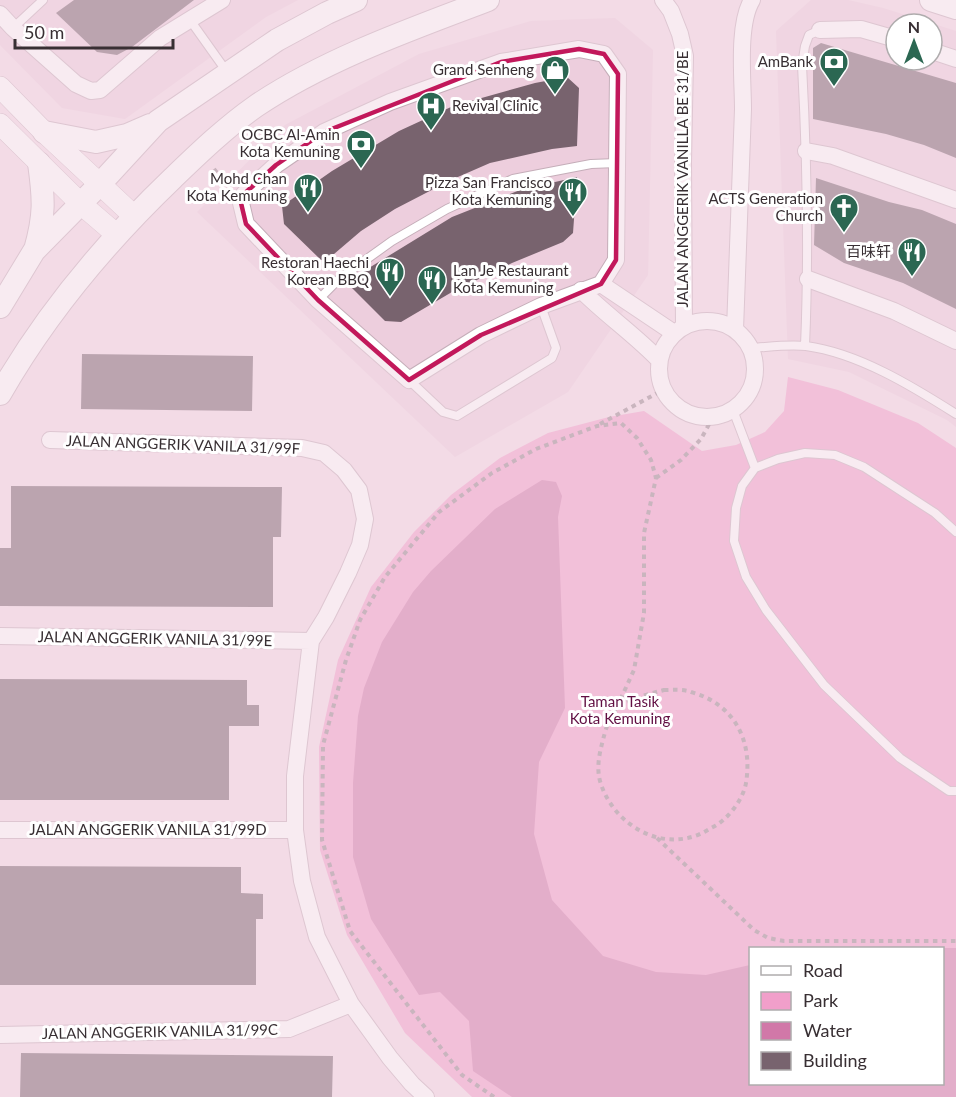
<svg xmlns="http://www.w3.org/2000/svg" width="956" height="1097" font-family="Lato,'Noto Sans SC',sans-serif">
	<rect width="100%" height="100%" fill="#f3dbe6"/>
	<path fill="#edcedd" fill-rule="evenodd" d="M0,0H298L266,17L125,119L62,108L0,45Z
		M811,0H848L883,8L956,31V427L947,420L849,372L788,359L776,31ZM896,24H932V60H896Z
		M615,18L653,50L648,275L568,392L455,457L197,212L285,125L419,54L531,21Z"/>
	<path fill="#f19fca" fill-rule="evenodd" d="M788,377L838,390L918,423L956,448V1097H472L405,1033L347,935L320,850L319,747L338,660L371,587L414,532L451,495L500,458L548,433L609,417L644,411L702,451L736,445L765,432L784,411ZM750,948H942V1084H750Z"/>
	<path fill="#d178a8" d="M542,480L556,482L562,496L558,517L565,708L539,762L534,834L552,900L603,956L656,972L706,975L750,965V1084H942V948H918H956V1097H512L473,1071L469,1021L440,992L419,995L371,919L353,857V783L358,716L364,688L382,642L413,592L431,571L495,509Z"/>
	<path fill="#78636e" d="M74,0H194L132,47L117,55L97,52L56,13Z
		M821,43L956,83V158L924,145L886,134L813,119V48Z
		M567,77L579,88L577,146L552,149L490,163L451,180L395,209L361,231L327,260H321L284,224L282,206L332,171L399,131L451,107L478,99L535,83Z
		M577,177L573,233L563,242L512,263L452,292L401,322L385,321L346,282L452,217L520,190Z
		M816,178L889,202L922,210L956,224V309L903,283L844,263L814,245Z
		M82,354L253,356L252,411L81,409Z
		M11,486L282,487L281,537H273V607L0,606V548H11Z
		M0,679L247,680V705H259V726H229V800H0Z
		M0,866L241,867V893L263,894V919H256V985H0Z
		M21,1053L333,1056L332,1097H20Z"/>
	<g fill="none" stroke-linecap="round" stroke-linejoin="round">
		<g stroke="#c5aeb9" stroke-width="10">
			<path id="service" d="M190,20L227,72
				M13,28L43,0
				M318,300L339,279L392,241L447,209L513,179L591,164L617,163
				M805,346C809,252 807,159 802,65L805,46L809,35L820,30
				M751,348C768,347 788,344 806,346C858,353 912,386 956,414
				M409,380L443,412L457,416L552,358L556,348L541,306
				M733,410L755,468
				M956,532L935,513L864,467L835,455L805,453L778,459L755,468L742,486L736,508L734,541L746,577L766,610L824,685L900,758L949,791H956"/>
		</g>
		<g stroke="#c5aeb9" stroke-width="18">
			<path id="minor" d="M663,0L671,11L680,34L685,56L683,162L684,326
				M0,14L13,28L76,84L91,91L100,90L160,38L222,0
				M820,30L861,29L896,39
				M579,49L604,54L618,74L616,260L601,284L541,306L481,335L409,380L318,300L246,224L241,203L244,194L276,165L324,132L390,102L501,62Z
				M932,51L956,59
				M806,151L833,156L956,200
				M808,279L894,311L956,341
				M601,284L674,333
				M581,290C606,315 635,335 659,360
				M659 369a48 48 0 1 1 96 0a48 48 0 1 1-96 0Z
				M735,330C738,256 741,182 743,109C743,80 737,25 752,0
				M50,440L302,448L324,453L344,470L359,490L365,519L360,545L348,573L326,617L311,641L295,776V830L302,881L317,937L351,1004L390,1058L412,1084L426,1097
				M0,636L311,641
				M0,830H295
				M0,1035L289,1029L351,1004"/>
		</g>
		<g stroke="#c5aeb9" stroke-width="22">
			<path id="tertiary" d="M0,87L44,132L134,216
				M0,124L81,204L116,234"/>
		</g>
		<g stroke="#c5aeb9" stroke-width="24">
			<path id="secondary" d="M931,0L956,8
				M44,132L96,142L127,135L150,125
				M35,250C45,215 44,199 39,163
				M0,307L34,251L100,184L158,121L277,40L327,13L356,0
				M0,394C47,312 105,243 173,178C199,153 226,127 256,106C324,60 411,29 488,0"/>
		</g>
		<path stroke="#97878e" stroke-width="4" stroke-dasharray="4.5 4.5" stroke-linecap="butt" d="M214,169L228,186
			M600,424L663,390
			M656,478L681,460L701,439L713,417
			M664,690C673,690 683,689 691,692C734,704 753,740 746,783C743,800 727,821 711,828C706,831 701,834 695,836C654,850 611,820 600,781C596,766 600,751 604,736C606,728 611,713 618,708C631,698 649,694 664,690Z
			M657,838L754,930L768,938L784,941H956
			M494,1097L462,1075L350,931L322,840L323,745L346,660L360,620L385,577L439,512L492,473L536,449L597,426L621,423L637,438L651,460L656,478L644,533V613L634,670L616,709"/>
		<use href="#service" stroke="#fff" stroke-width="8"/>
		<use href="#minor" stroke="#fff" stroke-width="16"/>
		<use href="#tertiary" stroke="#fff" stroke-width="21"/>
		<use href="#secondary" stroke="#fff" stroke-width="22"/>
	</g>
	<path d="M0 0H956V1097H0ZM579,49L604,54L618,74L616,260L601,284L481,335L409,380L318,300L246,224L241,203L244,194L276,165L324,132L501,62Z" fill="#f3dbe6" fill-opacity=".55" fill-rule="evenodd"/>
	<path fill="none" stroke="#c2185b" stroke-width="4.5" stroke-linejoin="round" d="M579,49L604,54L618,74L616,260L601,284L481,335L409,380L318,300L246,224L241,203L244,194L276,165L324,132L501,62Z"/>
	<defs>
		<g id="bank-pin" transform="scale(1.5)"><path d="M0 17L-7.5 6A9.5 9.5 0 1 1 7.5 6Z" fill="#2b6752" stroke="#fff"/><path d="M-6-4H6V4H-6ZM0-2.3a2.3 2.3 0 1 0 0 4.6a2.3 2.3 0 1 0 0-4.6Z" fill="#fff"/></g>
		<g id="shop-pin" transform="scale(1.5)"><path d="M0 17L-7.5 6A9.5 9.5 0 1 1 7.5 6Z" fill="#2b6752" stroke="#fff"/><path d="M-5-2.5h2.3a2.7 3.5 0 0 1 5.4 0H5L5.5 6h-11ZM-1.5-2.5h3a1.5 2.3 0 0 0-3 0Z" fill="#fff"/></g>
		<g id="hospital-pin" transform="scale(1.5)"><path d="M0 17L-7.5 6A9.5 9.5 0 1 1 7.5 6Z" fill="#2b6752" stroke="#fff"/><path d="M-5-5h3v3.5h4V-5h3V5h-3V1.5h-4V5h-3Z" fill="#fff"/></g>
		<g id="restaurant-pin" transform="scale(1.5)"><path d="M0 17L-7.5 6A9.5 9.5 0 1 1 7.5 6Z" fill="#2b6752" stroke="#fff"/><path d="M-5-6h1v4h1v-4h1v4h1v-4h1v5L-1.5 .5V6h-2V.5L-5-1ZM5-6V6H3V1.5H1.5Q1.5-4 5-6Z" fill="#fff"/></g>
		<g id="church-pin" transform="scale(1.5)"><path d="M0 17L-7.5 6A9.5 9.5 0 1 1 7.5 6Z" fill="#2b6752" stroke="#fff"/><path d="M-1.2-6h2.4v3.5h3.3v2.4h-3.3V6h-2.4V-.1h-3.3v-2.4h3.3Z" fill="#fff"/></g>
	</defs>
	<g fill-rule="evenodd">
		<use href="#bank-pin" x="834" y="62"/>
		<use href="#shop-pin" x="555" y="70"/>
		<use href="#hospital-pin" x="431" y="106"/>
		<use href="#bank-pin" x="361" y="144"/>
		<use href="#restaurant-pin" x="308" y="188"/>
		<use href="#restaurant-pin" x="573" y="192"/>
		<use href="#church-pin" x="844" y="208"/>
		<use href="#restaurant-pin" x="912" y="252"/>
		<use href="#restaurant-pin" x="390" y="272"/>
		<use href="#restaurant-pin" x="432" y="280"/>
	</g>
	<g text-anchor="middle" stroke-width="6" stroke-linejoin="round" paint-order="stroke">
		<g font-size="15" fill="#382f33" stroke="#fff" text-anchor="end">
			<text x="813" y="67">AmBank</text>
			<text x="534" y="75">Grand Senheng</text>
			<text x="452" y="111" text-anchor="start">Revival Clinic</text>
			<text x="340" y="140">OCBC Al-Amin<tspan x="340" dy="17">Kota Kemuning</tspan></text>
			<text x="287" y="184">Mohd Chan<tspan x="287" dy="17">Kota Kemuning</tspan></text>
			<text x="552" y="188">Pizza San Francisco<tspan x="552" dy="17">Kota Kemuning</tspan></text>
			<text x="823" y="204">ACTS Generation<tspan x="823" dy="17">Church</tspan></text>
			<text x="891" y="257">百味轩</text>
			<text x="369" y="268">Restoran Haechi<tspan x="369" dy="17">Korean BBQ</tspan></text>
			<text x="453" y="276" text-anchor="start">Lan Je Restaurant<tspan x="453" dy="17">Kota Kemuning</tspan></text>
		</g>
		<g font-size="15" fill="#382f33" stroke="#fff">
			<text transform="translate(683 179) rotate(-90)" y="5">JALAN ANGGERIK VANILLA BE 31/BE</text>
			<text transform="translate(183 445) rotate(2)" y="5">JALAN ANGGERIK VANILA 31/99F</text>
			<text transform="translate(155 639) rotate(1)" y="5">JALAN ANGGERIK VANILA 31/99E</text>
			<text x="148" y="835">JALAN ANGGERIK VANILA 31/99D</text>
			<text transform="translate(160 1032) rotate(-1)" y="5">JALAN ANGGERIK VANILA 31/99C</text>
		</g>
		<g font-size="15" fill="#610f43" stroke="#fff">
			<text x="620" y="707">Taman Tasik<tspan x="620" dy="17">Kota Kemuning</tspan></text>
		</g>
	</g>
	<rect x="749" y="947" width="195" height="138" fill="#ffffff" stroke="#afacad" stroke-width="1.5"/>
	<rect x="761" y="966" width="30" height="9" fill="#ffffff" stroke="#afacad" stroke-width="1.5"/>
	<text x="803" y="977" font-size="18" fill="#382f33">Road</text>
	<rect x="761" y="992" width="30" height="18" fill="#f19fca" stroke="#afacad" stroke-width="1.5"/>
	<text x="803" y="1007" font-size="18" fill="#382f33">Park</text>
	<rect x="761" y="1022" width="30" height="18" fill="#d178a8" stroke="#afacad" stroke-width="1.5"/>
	<text x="803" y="1037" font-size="18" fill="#382f33">Water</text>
	<rect x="761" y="1052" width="30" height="18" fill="#78636e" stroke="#afacad" stroke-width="1.5"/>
	<text x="803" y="1067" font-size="18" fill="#382f33">Building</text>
	<g transform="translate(914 42)"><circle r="28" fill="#ffffff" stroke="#afacad" stroke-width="1.5"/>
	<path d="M0-4.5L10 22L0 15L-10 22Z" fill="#2b6752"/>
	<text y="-9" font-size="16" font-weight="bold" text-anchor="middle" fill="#382f33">N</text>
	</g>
	<path d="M15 39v9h158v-9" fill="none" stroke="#382f33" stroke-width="3"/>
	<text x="24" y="39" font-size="18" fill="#382f33" stroke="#ffffff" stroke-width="4.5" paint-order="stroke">50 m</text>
</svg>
